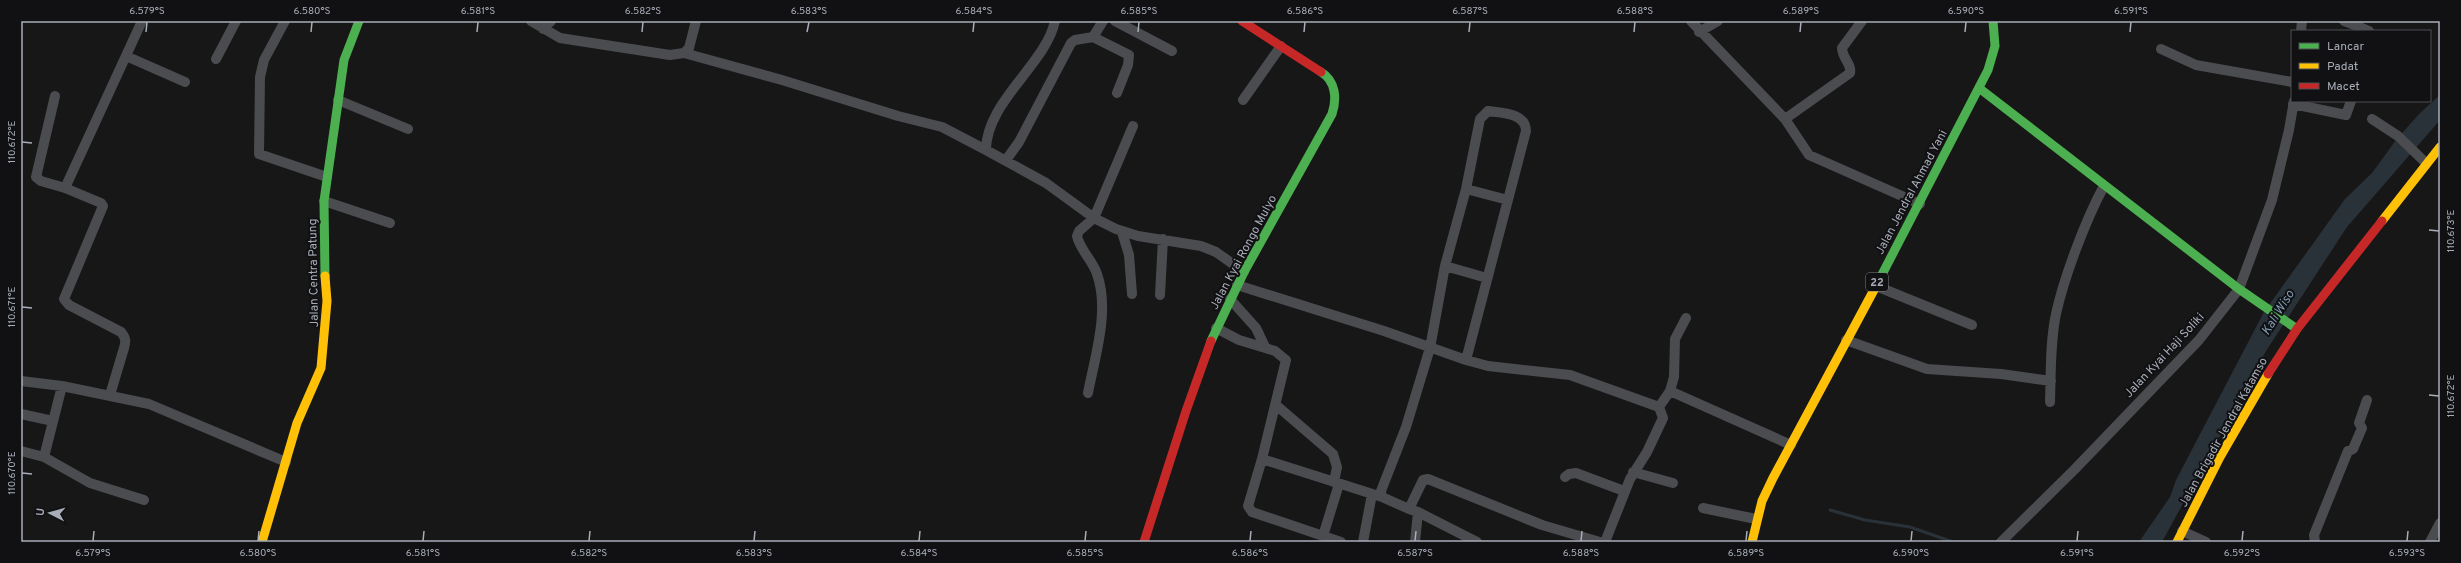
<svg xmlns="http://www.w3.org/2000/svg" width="2461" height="563" font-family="Overpass,sans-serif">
	<rect width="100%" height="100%" fill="#171717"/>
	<path fill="#2a3239" d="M2440,95V120L2347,227L2266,351L2162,542H2139L2170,497L2176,480L2264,312L2345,199L2372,173L2396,140L2419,114Z"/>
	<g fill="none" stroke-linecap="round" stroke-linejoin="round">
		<path stroke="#2a3239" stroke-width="3" d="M1830,510L1865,520L1910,527L1953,542"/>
		<path stroke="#4b4c50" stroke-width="10" d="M285,21L264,60L260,77L259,154L327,177
			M531,21L560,38L670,55L684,53L689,48L696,21
			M1055,21C1046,64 986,102 986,150L1046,183L1094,218L1116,229L1138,236L1201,246L1216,252L1244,272
			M1115,21L1172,51
			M1691,21L1785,119L1809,155L1920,204
			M2344,21L2355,25L2356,21
			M2355,25L2369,31
			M543,29L551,21
			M2301,31L2302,21
			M1699,32L1718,21
			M1093,37L1129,55L1128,65L1117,93
			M2161,49L2196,65L2292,82
			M684,53L782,80L898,116L942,127L986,150
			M126,56L185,82
			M216,59L236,21
			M55,96L36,177L41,181L65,188
			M338,100L408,129
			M1243,100L1281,46
			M2293,104L2346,115L2351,101
			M1785,119L1850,73C1852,64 1842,58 1842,48L1862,21
			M2372,119L2398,136L2426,163
			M1006,160L1019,142L1071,43L1075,40L1093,37L1103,21
			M1466,189L1508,200
			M324,201L390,223
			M1122,232L1129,255L1132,294
			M1445,266L1487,278
			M1237,285L1384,331L1466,360L1488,366L1570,375L1659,407L1663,418L1647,452L1630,479L1605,542
			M1876,286L1972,325
			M1160,295L1163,239
			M1230,299L1256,328L1265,347
			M1216,328L1239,340L1275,351L1286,360L1262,459L1382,497
			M1846,340L1927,369L2001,374L2051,381
			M21,381L62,386L149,404L286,462
			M62,386L44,457L90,483L144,500
			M1670,391L1791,445
			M1088,393C1095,356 1110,311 1097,274C1093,261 1080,250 1077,236L1079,231L1094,218L1133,126
			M110,395L124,348C126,341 126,338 121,332L69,305L64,299L103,206L101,203L65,188L142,21
			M2050,402C2051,373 2050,342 2056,314C2064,277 2086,219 2104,186
			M1276,405L1333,454L1337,467L1334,482
			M1659,407L1670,391L1674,377L1675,339L1686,318
			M21,414L53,421
			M21,451L44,457
			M1262,459L1248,506L1252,512L1341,542
			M1633,472L1673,483
			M1565,477L1569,474L1576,473L1624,491
			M1703,508L1756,519
			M1409,509L1382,497L1381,491L1406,427L1430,348L1445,266L1466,189L1480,119L1488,111C1502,113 1526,113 1526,131L1466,360
			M2182,531L2206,542
			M1323,536L1339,484
			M1363,542L1372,494
			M1415,542L1418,512
			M1477,542L1418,512L1409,509L1423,480L1428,479L1542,525L1600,542
			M2001,542L2075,469L2199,340L2239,289L2272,200L2289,130L2294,101
			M2315,542L2314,535L2348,451L2353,449L2362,428L2359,423L2367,400
			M2430,542L2440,523"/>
		<path stroke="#4caf50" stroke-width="9" d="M1979,88L2239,289L2297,329
			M325,276L324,201L344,60L359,21
			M1875,288L1988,70L1995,46L1993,21
			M1211,341L1244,272L1332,114C1337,99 1336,81 1321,72"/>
		<path stroke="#ffc107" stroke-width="9" d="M2382,221L2440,147
			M262,542L297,423L321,368L327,301L325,276
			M1752,542L1762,501L1773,478L1875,288
			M2177,542L2220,457L2268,374"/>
		<path stroke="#c62828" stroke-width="9" d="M1242,21L1321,72
			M2268,374L2297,329L2382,221
			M1144,542L1186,411L1211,341"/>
	</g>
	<path fill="none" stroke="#a8adb8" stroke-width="1.5" d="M146,32L147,22M311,32L312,22M477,32L478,22M642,32L643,22M807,32L809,22M973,32L974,22M1138,32L1139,22M1304,32L1305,22M1469,32L1470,22M1634,32L1635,22M1800,32L1801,22M1965,32L1966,22M2130,32L2131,22M22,142L32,143M2429,230L2439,231M22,307L32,308M2429,395L2439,396M22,473L32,474M93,541L94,531M258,541L259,531M423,541L424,531M589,541L590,531M754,541L755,531M919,541L920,531M1085,541L1086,531M1250,541L1251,531M1415,541L1416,531M1581,541L1582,531M1746,541L1747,531M1911,541L1912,531M2077,541L2078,531M2242,541L2243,531M2407,541L2408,531"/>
	<g text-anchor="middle" stroke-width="4" stroke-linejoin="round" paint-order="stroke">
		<rect fill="#111113" stroke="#7b7e86" stroke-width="1" x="1866" y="273" width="22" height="18" rx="3"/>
		<g font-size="11" font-weight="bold" fill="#a8adb8">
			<text x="1877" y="286">22</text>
		</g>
		<g font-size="12" fill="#a8adb8" stroke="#111113">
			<text transform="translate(1911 192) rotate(-62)" y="4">Jalan Jendral Ahmad Yani</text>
			<text transform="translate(1243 252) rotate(-62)" y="4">Jalan Kyai Rongo Mulyo</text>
			<text transform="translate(313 273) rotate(-91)" y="4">Jalan Centra Patung</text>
			<text transform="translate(2164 355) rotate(-47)" y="4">Jalan Kyai Haji Soliki</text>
			<text transform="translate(2223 432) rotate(-61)" y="4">Jalan Brigadir Jendral Katamso</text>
		</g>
		<g font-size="13" font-style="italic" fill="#7f9bb3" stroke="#111113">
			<text transform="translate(2277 312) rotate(-58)" y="5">Kali Wiso</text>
		</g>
	</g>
	<rect width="2461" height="563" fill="none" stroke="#111113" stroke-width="44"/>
	<rect x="2291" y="30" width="140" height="72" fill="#111113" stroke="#4d4f55"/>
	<rect x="2299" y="43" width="20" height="6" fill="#4caf50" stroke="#4d4f55"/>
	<text x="2327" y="50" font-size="12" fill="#a8adb8">Lancar</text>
	<rect x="2299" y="63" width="20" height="6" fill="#ffc107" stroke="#4d4f55"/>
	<text x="2327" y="70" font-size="12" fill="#a8adb8">Padat</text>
	<rect x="2299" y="83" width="20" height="6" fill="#c62828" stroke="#4d4f55"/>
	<text x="2327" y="90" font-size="12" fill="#a8adb8">Macet</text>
	<g transform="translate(50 513) rotate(276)" stroke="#111113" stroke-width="3" paint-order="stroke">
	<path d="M0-3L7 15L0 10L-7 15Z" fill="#a8adb8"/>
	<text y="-6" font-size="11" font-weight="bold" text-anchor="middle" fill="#a8adb8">U</text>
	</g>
	<rect x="22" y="22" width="2417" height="519" fill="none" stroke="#a8adb8" stroke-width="1.5"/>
	<g font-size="10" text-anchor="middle" fill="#a8adb8">
		<text x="147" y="14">6.579°S</text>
		<text x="312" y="14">6.580°S</text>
		<text x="478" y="14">6.581°S</text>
		<text x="643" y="14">6.582°S</text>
		<text x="809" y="14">6.583°S</text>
		<text x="974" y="14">6.584°S</text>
		<text x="1139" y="14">6.585°S</text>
		<text x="1305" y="14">6.586°S</text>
		<text x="1470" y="14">6.587°S</text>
		<text x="1635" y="14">6.588°S</text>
		<text x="1801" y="14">6.589°S</text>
		<text x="1966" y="14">6.590°S</text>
		<text x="2131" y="14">6.591°S</text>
		<text transform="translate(11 142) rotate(-90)" y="4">110.672°E</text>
		<text transform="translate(2450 231) rotate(-90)" y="4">110.673°E</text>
		<text transform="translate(11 307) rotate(-90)" y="4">110.671°E</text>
		<text transform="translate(2450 396) rotate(-90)" y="4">110.672°E</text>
		<text transform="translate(11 473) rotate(-90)" y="4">110.670°E</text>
		<text x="93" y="556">6.579°S</text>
		<text x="258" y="556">6.580°S</text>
		<text x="423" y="556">6.581°S</text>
		<text x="589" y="556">6.582°S</text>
		<text x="754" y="556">6.583°S</text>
		<text x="919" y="556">6.584°S</text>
		<text x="1085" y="556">6.585°S</text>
		<text x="1250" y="556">6.586°S</text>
		<text x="1415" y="556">6.587°S</text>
		<text x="1581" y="556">6.588°S</text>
		<text x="1746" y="556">6.589°S</text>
		<text x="1911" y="556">6.590°S</text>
		<text x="2077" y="556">6.591°S</text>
		<text x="2242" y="556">6.592°S</text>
		<text x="2407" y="556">6.593°S</text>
	</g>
</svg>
